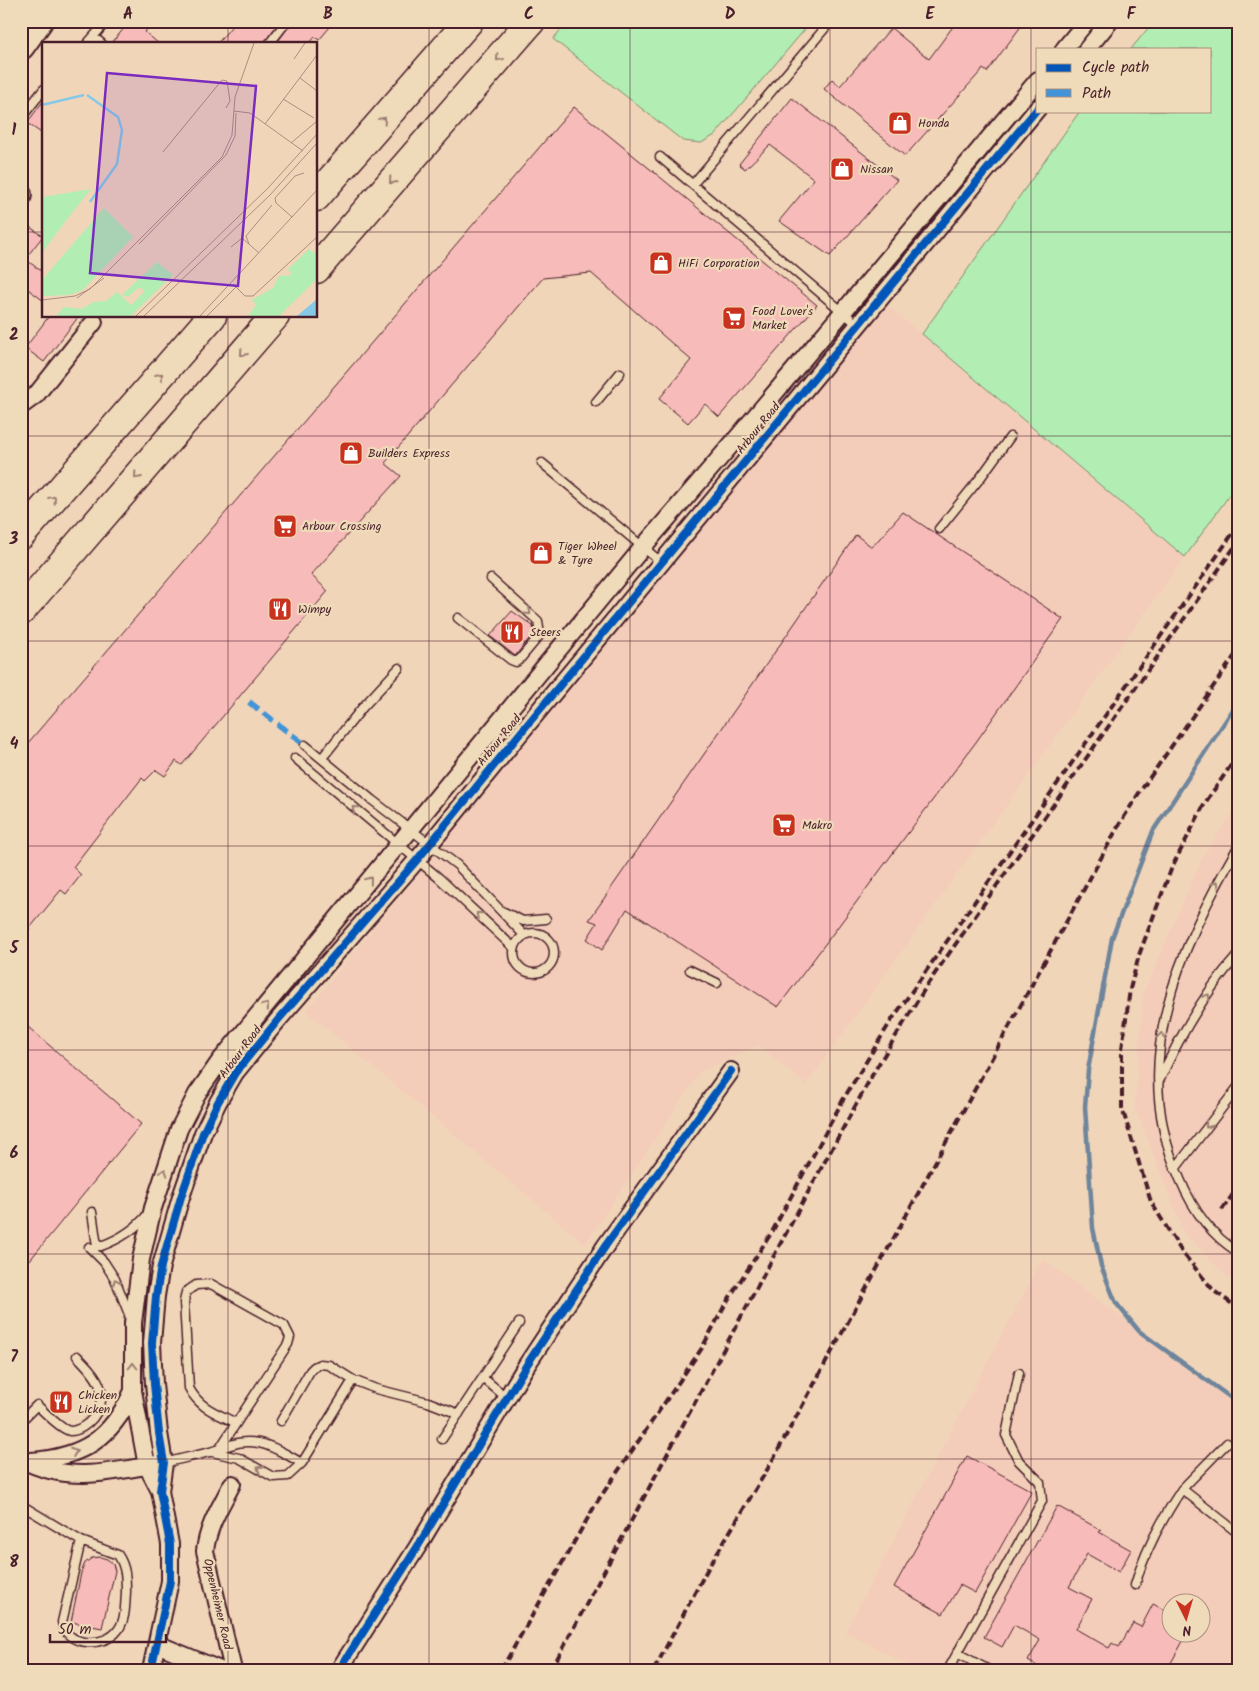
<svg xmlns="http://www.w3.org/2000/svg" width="1259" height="1691" font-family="Kalam,sans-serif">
	<rect width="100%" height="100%" fill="#f1d5b9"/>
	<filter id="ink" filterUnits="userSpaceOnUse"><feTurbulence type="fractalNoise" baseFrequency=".02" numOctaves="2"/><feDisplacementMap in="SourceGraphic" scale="10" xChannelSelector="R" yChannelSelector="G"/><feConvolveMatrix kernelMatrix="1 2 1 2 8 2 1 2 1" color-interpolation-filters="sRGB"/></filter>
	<g filter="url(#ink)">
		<path fill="#f3cdb9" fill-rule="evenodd" d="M886,304L1185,557L806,1085L758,1045L700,1072L585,1244L306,1011Z
			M1238,805V1288L1184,1233L1135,1107L1143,994L1203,856Z
			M1042,1259L1238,1402V1670H918L845,1632ZM1172,1604H1202V1634H1172Z"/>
		<path fill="#b2eeb3" stroke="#7e866f" d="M568,21H812L715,135L701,143L683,141L553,39Z
			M1154,21H1238V483L1185,557L922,334L1080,111H1210V49H1131Z"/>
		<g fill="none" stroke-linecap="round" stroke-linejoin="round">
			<path stroke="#6e859c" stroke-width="4.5" d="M1238,702L1153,831L1112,938L1088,1070L1085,1107L1093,1228L1101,1266L1116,1303L1139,1331L1238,1403"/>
		</g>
		<path fill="#f7bbb9" stroke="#4a1f2b" d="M130,21H154L145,32L159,44H111Z
			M236,21H280L263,44H217Z
			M293,21H323L330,27L319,40L315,37L309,44H276Z
			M957,21H1025L987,72L983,69L905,156L824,89L832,79L840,86L891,28L929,59Z
			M792,98L897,180L830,256L779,221L814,179L770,145L745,169L739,164Z
			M44,100V135L27,123Z
			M574,107L817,305L719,417L705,404L688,423L659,399L691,360L591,273L543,278L385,463L401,476L311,575L328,591L182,765L176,761L165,776L156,770L145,781L142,778L73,867L81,875L66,894L61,890L21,939V751Z
			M21,221L43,236L25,259L44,273V301L21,284Z
			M49,316H79L44,362L25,348Z
			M903,512L1063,619L976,742L778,1007L627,909L602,950L587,939L597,923L589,920L856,535L872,547Z
			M512,611L533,626L534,633L515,656L490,636Z
			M21,1021L141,1124L21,1271Z
			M967,1456L1032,1491L975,1593L960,1585L943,1614L894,1587Z
			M1057,1506L1101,1530L1099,1532L1131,1550L1119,1572L1087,1554L1069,1587L1092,1599L1076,1629L1109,1648L1112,1643L1119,1647L1133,1623L1141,1627L1153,1604L1172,1614V1634H1187L1167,1670H1044L1028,1661L1040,1640L1014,1625L1002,1647L984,1637Z
			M100,1557L107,1559L113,1564L115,1571L102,1628L71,1622L81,1573L85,1563L92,1558Z"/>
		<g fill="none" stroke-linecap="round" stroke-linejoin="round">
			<g stroke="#4a1f2b" stroke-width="11">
				<path id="lane" d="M94,37L102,44
					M87,44L107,21
					M269,44L287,21
					M21,118L44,89
					M660,157L857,324
					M21,184C31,192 28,199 21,209
					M693,184L831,21
					M596,402L620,373
					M542,463L662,563
					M939,529L981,477L1010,437
					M458,618L511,660L516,662L520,659L540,635L538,621L491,579
					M305,745L372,800L457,865L524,935
					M295,758L439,878L514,948
					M322,758L363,707L399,668
					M1238,847C1179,950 1127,1062 1180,1179C1192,1208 1210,1235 1238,1252
					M504,912L523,921L546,919
					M514 953a20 20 0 1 1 40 0a20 20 0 1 1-40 0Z
					M690,970L717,983
					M1159,1081C1179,1038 1206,990 1238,955
					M1175,1169L1238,1087
					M92,1212L97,1246
					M101,1246C120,1239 135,1230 148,1214
					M89,1247L104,1262L115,1279L130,1317
					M483,1378L507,1398
					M21,1421L37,1405C43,1411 62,1430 70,1431C79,1431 88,1424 93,1418C112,1392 96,1375 77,1356
					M281,1421L310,1371L314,1367L320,1364L329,1365L353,1380L376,1389L428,1402L459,1414
					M442,1439L519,1323
					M1227,1443L1182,1489L1238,1533
					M220,1448L288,1344L290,1337L284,1325L211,1284L196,1285L186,1292L184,1302L189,1388C200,1409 217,1413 236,1423
					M212,1452L239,1458L273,1477L288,1476L302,1463L353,1380
					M164,1463C179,1459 195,1456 210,1452C228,1447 238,1439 259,1443C275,1446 288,1456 302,1463
					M21,1505L81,1541L118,1555C126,1567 126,1578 126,1592C125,1604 126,1620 118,1630C105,1648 66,1647 62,1622L81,1541
					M1135,1585C1145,1550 1162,1519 1182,1489
					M957,1653L989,1670
					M948,1670L1042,1501L1040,1482L1019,1461L1006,1435L1019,1373"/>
			</g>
			<g stroke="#4a1f2b" stroke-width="20">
				<path id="street" d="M1064,49L1087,21
					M1087,49L1110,21
					M21,406L36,395L94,322
					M21,1459C65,1483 109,1473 156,1464
					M31,1461C83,1457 111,1439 133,1391
					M232,1484C221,1506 208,1525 205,1551L233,1670
					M160,1491L147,1466L133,1391V1323L141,1259L153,1208L179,1129L197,1094L220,1061L643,547L737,438L1038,80
					M157,1644L220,1670
					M151,1670L170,1581V1544L160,1491L164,1463L159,1433L154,1384L152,1343L156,1296L161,1266L181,1197L203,1133L218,1102L235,1073L278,1020L417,860L522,731L1038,108
					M339,1670L418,1546L526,1366L606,1245L731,1071"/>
			</g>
			<g stroke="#4a1f2b" stroke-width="30">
				<path id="primary" d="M21,46L39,21"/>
			</g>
			<g stroke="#4a1f2b" stroke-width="31">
				<path id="highway" d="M316,197L469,21
					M316,269L531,21
					M21,535L212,316
					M21,611L275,316"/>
			</g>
			<use href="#lane" stroke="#efdbb9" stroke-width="8"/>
			<use href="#street" stroke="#efdbb9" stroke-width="16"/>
			<use href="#primary" stroke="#efdbb9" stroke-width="26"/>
			<use href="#highway" stroke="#efdbb9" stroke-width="28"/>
			<path stroke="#4a1f2b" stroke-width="4" stroke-dasharray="8 4" stroke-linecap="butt" d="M1238,755L1205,803L1189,834L1172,867L1139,955L1130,989L1122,1049V1108L1151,1202L1182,1252L1214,1291L1238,1308
				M1235,1151L1238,1147
				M1222,1210L1238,1187
				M501,1670L597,1502L702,1348L726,1303L772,1232L844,1098L891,1021L1238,526
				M551,1670L812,1185L875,1070L929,982L1238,542
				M654,1670L708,1568L770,1465L1119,825L1139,793L1238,651"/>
			<path stroke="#4194d7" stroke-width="6" stroke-dasharray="12 6" stroke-linecap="butt" d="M249,702L305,745"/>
			<g stroke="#efdbb9" stroke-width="11">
				<path id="cycleway" d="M151,1670L170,1581V1544L160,1491L164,1463L159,1433L154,1384L152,1343L156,1296L161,1266L181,1197L203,1133L218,1102L235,1073L278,1020L417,860L522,731L1038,108
					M339,1670L418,1546L526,1366L606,1245L731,1071"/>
			</g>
			<use href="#cycleway" stroke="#0057b8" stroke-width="8"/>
		</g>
		<defs><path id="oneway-chevron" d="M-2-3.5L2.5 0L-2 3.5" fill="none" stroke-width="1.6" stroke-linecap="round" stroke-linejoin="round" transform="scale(1.25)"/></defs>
		<g stroke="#9c7d72">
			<use href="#oneway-chevron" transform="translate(499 58) rotate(131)"/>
			<use href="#oneway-chevron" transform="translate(383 120) rotate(-49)"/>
			<use href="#oneway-chevron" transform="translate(392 181) rotate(131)"/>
			<use href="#oneway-chevron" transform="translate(243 353) rotate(131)"/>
			<use href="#oneway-chevron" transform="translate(160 376) rotate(-49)"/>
			<use href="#oneway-chevron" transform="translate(137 476) rotate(131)"/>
			<use href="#oneway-chevron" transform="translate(53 499) rotate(-49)"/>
			<use href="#oneway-chevron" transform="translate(528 612) rotate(42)"/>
			<use href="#oneway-chevron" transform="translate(355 809) rotate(-140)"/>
			<use href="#oneway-chevron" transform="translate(369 880) rotate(-51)"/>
			<use href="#oneway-chevron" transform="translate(1216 884) rotate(-61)"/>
			<use href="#oneway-chevron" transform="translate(479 915) rotate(-137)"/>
			<use href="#oneway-chevron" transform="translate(1207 997) rotate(-57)"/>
			<use href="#oneway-chevron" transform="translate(266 1006) rotate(-50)"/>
			<use href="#oneway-chevron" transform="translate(1161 1036) rotate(-82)"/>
			<use href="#oneway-chevron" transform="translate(1208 1125) rotate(128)"/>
			<use href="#oneway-chevron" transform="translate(164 1172) rotate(-71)"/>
			<use href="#oneway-chevron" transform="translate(116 1282) rotate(-115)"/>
			<use href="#oneway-chevron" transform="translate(133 1366) rotate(-90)"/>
			<use href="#oneway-chevron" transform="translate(74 1452) rotate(-21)"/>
			<use href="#oneway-chevron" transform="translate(260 1469) rotate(-148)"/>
		</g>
	</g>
	<path fill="none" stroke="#4a1f2b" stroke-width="1" stroke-opacity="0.55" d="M228,21V44M429,21V1670M630,21V1670M830,21V1670M1031,21V1670M21,232H44M316,232H1238M228,316V1670M21,436H1238M21,641H1238M21,846H1238M21,1050H1238M21,1254H1238M21,1459H1238"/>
	<defs>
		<g id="shop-square" transform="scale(1.25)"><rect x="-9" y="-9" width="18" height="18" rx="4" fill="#c8321e" stroke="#efdbb9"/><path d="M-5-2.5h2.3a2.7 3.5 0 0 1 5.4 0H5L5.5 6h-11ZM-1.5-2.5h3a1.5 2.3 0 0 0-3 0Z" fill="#fff"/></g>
		<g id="supermarket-square" transform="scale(1.25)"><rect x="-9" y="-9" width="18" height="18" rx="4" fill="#c8321e" stroke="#efdbb9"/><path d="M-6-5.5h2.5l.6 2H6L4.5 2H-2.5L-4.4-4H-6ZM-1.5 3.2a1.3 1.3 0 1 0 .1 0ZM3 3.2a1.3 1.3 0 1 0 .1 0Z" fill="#fff"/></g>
		<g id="restaurant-square" transform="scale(1.25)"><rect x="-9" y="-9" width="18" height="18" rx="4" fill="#c8321e" stroke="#efdbb9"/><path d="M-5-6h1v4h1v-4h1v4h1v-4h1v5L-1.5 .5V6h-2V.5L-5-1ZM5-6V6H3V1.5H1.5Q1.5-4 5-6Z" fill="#fff"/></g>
	</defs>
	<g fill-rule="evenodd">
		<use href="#shop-square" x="900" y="123"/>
		<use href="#shop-square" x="842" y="169"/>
		<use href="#shop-square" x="661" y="263"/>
		<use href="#supermarket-square" x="734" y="318"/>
		<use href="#shop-square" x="351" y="453"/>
		<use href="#supermarket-square" x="285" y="526"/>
		<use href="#shop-square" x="541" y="553"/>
		<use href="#restaurant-square" x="280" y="609"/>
		<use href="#restaurant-square" x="512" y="632"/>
		<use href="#supermarket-square" x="784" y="825"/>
		<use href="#restaurant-square" x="61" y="1402"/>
	</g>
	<g text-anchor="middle" stroke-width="4.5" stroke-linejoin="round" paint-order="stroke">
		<g font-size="12" fill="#4a1f2b" stroke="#efdbb9" text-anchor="start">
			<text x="918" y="127">Honda</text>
			<text x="860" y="173">Nissan</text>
			<text x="678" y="267">HiFi Corporation</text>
			<text x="752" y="315">Food Lover's<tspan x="752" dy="14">Market</tspan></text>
			<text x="368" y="457">Builders Express</text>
			<text x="302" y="530">Arbour Crossing</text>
			<text x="558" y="550">Tiger Wheel<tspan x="558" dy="14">&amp; Tyre</tspan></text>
			<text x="298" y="613">Wimpy</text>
			<text x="530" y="636">Steers</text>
			<text x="802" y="829">Makro</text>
			<text x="78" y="1399">Chicken<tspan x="78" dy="14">Licken</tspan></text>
		</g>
		<g font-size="12" fill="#4a1f2b" stroke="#efdbb9">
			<text transform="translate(758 428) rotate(-51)" y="4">Arbour Road</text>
			<text transform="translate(499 740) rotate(-51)" y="4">Arbour Road</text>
			<text transform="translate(240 1052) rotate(-53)" y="4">Arbour Road</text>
			<text transform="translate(218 1604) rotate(77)" y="4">Oppenheimer Road</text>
		</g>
	</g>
	<g transform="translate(42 42)">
		<rect width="275" height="275" fill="#f1d5b9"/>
		<path d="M49,147L26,176L0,211V155ZM62,166L91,195L41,248L28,253L0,254V238ZM267,207L271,211L275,208V237L237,274H206L214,263L210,258L231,246L237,234L250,233L246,227ZM115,220L131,233L89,274H14L22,265L39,267L52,260L64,259L75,250L89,263L101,251V247L96,246L86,255L80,253Z" fill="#b2eeb3"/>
		<path d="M275,257V274H254H255Z" fill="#86c9e7"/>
		<path fill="none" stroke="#86c9e7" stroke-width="2.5" d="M45,53L76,75L80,88L75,122L48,160M0,63L42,53"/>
		<path fill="none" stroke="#ae8c80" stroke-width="1" d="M252,17L263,1M258,36L275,49M241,57L272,76M192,69L208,71L261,109M223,82L275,13M249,101L275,79M121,110L180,38L185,39L188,59L184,66M250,175L234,161L233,156L253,134L262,131M97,202L184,113L193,94L194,71M207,202L204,194L230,163M189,205L200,196L217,211M191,242L203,254H211L275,195M35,256L62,236M0,258L33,254L48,247L180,115L190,93L193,55L212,1M94,274L227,145L275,92M102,274L228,153L275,101M158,274L275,148M165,274L194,245"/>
		<path fill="#7b2cbf" fill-opacity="0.15" stroke="#7b2cbf" stroke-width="2.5" d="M65,31L214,44L196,244L48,231Z"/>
		<rect width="275" height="275" fill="none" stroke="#4a1f2b" stroke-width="2.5"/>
	</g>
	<rect width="1259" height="1691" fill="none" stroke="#efdbb9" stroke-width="55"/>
	<rect x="1036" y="48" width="175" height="65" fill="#efdbb9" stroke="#ad9080"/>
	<rect x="1046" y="64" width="25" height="8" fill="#0057b8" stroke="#ad9080"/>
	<text x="1082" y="72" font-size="15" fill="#4a1f2b">Cycle path</text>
	<rect x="1046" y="89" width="25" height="8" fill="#4194d7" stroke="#ad9080"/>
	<text x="1082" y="98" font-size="15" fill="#4a1f2b">Path</text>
	<g transform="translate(1186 1618) rotate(175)"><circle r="24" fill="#efdbb9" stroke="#ad9080"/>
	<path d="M0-4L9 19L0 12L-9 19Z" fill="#c8321e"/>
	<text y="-8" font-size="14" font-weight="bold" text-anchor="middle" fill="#4a1f2b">N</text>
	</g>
	<path d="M50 1634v8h116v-8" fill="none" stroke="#4a1f2b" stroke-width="2.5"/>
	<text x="58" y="1634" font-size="15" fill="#4a1f2b" stroke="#efdbb9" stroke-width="4" paint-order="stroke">50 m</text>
	<rect x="28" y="28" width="1204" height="1636" fill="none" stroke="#4a1f2b" stroke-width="2"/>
	<g font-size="16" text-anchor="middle" font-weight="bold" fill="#4a1f2b">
		<text x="128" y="19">A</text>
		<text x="328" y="19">B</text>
		<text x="529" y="19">C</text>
		<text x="730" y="19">D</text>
		<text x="930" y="19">E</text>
		<text x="1131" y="19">F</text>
		<text x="14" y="135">1</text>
		<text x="14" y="340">2</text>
		<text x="14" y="544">3</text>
		<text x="14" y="749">4</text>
		<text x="14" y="953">5</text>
		<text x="14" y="1158">6</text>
		<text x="14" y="1362">7</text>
		<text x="14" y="1567">8</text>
	</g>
</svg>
